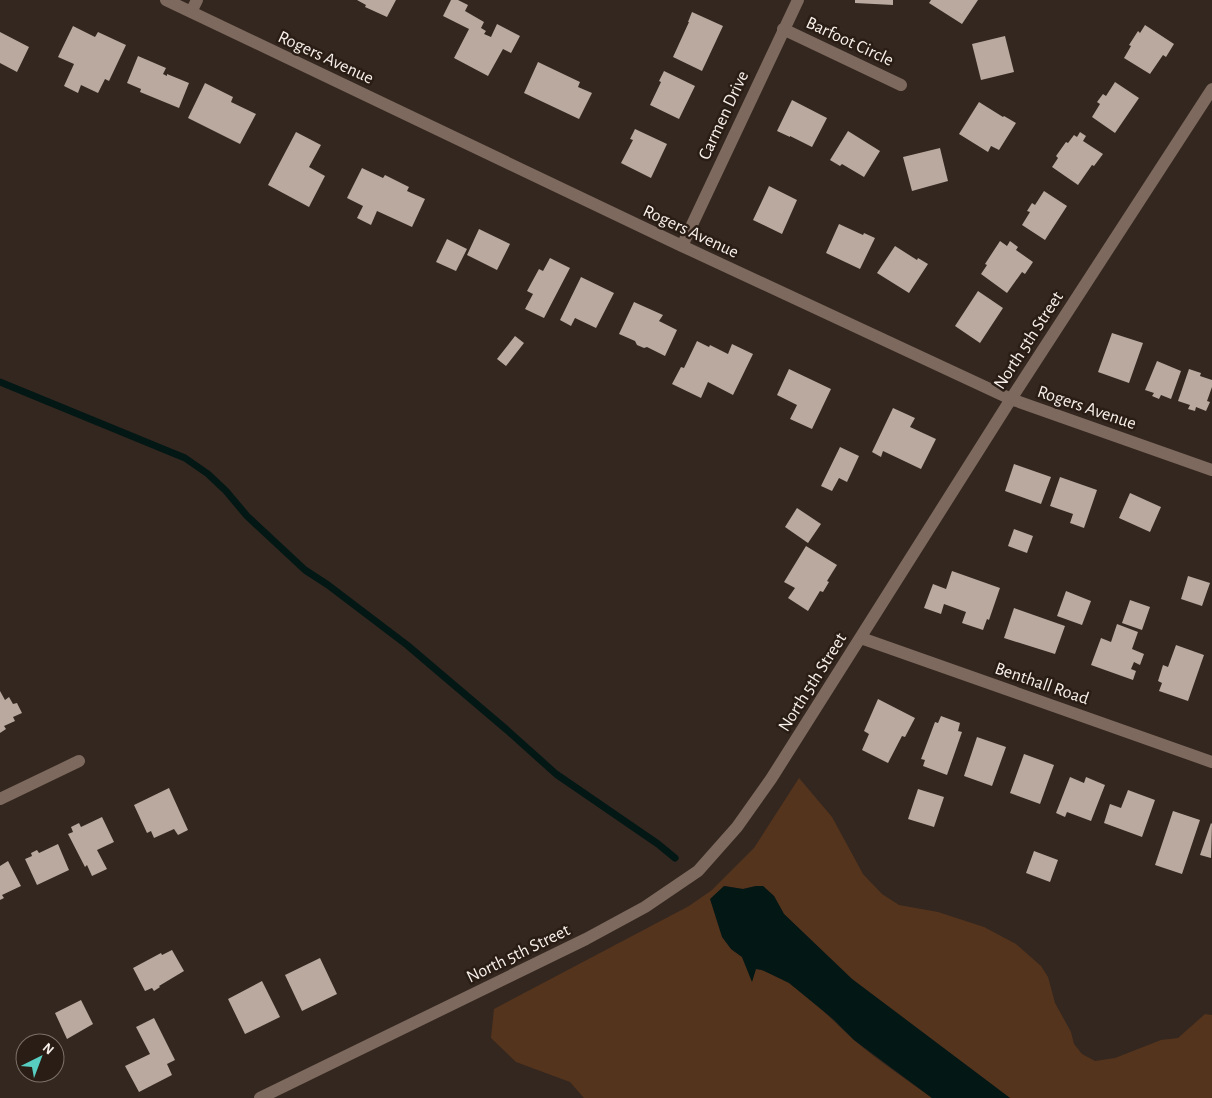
<svg xmlns="http://www.w3.org/2000/svg" width="1212" height="1098" font-family="'Alegreya Sans',sans-serif">
	<rect width="100%" height="100%" fill="#33271f"/>
	<path fill="#55341d" d="M799,778L832,817L863,874L882,894L899,905L938,912L984,927L1016,944L1041,966L1048,977L1055,1003L1071,1032L1074,1044L1082,1054L1095,1061L1115,1058L1161,1040L1178,1038L1205,1014L1212,1015V1098H1010L852,979L784,914L774,896L763,886H756L743,889L724,886L731,949L742,957L752,981L756,969C790,973 829,1018 854,1040C878,1061 906,1079 932,1098H584L570,1082L516,1062L491,1038L494,1009L689,906L712,890L754,848Z"/>
	<path fill="#031715" d="M724,886L743,889L756,886H763L774,896L784,914L852,979L1010,1098H932L854,1040L833,1019L789,983L762,970L756,969L752,982L742,957L731,949L722,937L710,899Z"/>
	<g fill="none" stroke-linecap="round" stroke-linejoin="round">
		<path stroke="#031715" stroke-width="7" d="M0,382L185,458L208,474L226,491L247,516L305,570L328,585L407,645L507,730L556,774L658,844L675,858"/>
	</g>
	<path fill="#b9a99f" d="M357,0H396L387,17L365,7L366,5Z
		M451,0H458L468,5L465,11L484,22L481,28L486,31L484,34L491,37L497,24L520,36L511,53L503,49L488,76L454,58L469,29L443,16Z
		M855,0H893V5L855,3Z
		M931,0H978L962,24L929,3Z
		M692,12L723,26L702,71L673,57L689,22H688Z
		M1145,25L1174,44L1166,57L1163,55L1150,74L1124,58L1131,46L1129,45L1138,31L1140,33Z
		M73,26L95,37L98,32L126,45L109,81L105,79L98,93L81,85L78,93L64,86L74,64L58,57Z
		M0,32L29,47L17,72L0,63Z
		M1005,36L1014,72L981,80L972,44Z
		M138,56L166,68L163,74L167,76V74L189,83L179,108L140,92L141,89L127,83Z
		M538,62L580,82L578,87L592,93L579,119L524,93Z
		M664,71L695,86L679,119L650,105L661,82L659,81Z
		M1115,82L1139,98L1115,133L1092,117L1100,104L1097,102L1103,94L1106,96Z
		M205,83L233,97L231,102L256,114L240,144L188,118Z
		M792,100L827,118L812,147L790,136V137L777,131Z
		M979,102L1003,117L1004,116L1016,123L999,150L991,146L988,152L959,134Z
		M635,129L667,144L651,178L621,163L633,140L630,139Z
		M848,131L880,151L864,177L842,164L840,166L830,160Z
		M296,132L321,145L309,167L325,176L309,207L268,185Z
		M1080,132L1086,136L1083,141L1103,154L1094,166L1092,165L1078,185L1052,167L1058,158L1056,156L1066,142L1068,143L1074,135L1077,137Z
		M940,148L948,181L912,191L903,157Z
		M362,168L383,178L385,175L409,187L407,191L425,199L412,227L377,211L371,225L357,218L363,206L347,198Z
		M769,186L797,200L782,234L753,220Z
		M1044,191L1067,206L1045,240L1022,225L1030,212L1027,211L1032,203L1035,205Z
		M839,224L863,235L864,233L875,238L860,269L826,253Z
		M479,229L510,244L497,270L467,255Z
		M447,239L467,249L456,271L436,262Z
		M1000,241L1007,246L1010,241L1018,247L1016,250L1033,262L1025,274L1022,272L1007,293L981,274L987,265L985,264Z
		M895,246L917,260L918,258L928,264L909,293L877,273Z
		M550,258L570,268L544,318L525,309L533,294L527,291L539,269L543,271Z
		M581,277L614,293L596,328L575,318L571,326L560,320Z
		M978,291L1003,308L980,343L955,326Z
		M634,302L663,315L659,321L677,330L665,356L647,347L644,348L637,345L635,341L619,334Z
		M1112,333L1143,343L1129,383L1098,372Z
		M515,336L524,343L506,366L497,359Z
		M697,341L709,347L710,345L728,354L732,344L753,354L733,395L708,382L701,398L672,384L681,367L684,368Z
		M1157,361L1181,371L1171,399L1161,395L1159,399L1152,396L1154,393L1145,390Z
		M789,369L831,389L812,429L790,419L797,405L777,395Z
		M1189,369L1201,373L1200,376L1212,380V387L1207,401L1210,402L1206,411L1196,407L1195,411L1188,409L1190,405L1178,401Z
		M893,408L915,418L910,427L936,439L921,469L883,451L881,457L872,452Z
		M840,447L859,456L847,482L839,478L832,491L821,486Z
		M1014,464L1051,477L1041,504L1005,491Z
		M1060,477L1097,490L1084,528L1070,523L1073,514L1050,506Z
		M1130,493L1161,507L1150,532L1119,518Z
		M797,508L821,524L808,543L785,527Z
		M1014,529L1033,536L1027,553L1008,546Z
		M806,546L837,565L827,581L829,582L823,592L820,591L808,611L788,598L795,588L784,582Z
		M952,571L1000,588L989,620L987,619L983,630L962,623L966,612L944,604L941,614L924,608L933,584L946,589Z
		M1188,576L1210,583L1202,606L1181,599Z
		M1066,591L1091,601L1082,625L1057,616Z
		M1130,600L1150,607L1142,630L1122,623Z
		M1014,608L1065,626L1055,654L1004,638Z
		M1117,624L1138,632L1132,649L1144,654L1140,665L1134,662L1131,669L1136,671L1133,680L1091,665L1101,638L1111,642Z
		M1176,645L1204,655L1188,701L1159,691L1162,683L1158,681L1163,665L1168,667Z
		M0,691L5,700L9,697L13,704L17,703L22,713L13,717L15,721L4,726L6,729L0,733Z
		M878,699L915,718L905,737L902,736L888,763L862,750L869,734L864,731Z
		M941,716L960,723L958,731L962,732L947,775L923,766L925,760L921,759L935,722L938,723Z
		M977,737L1006,747L992,786L964,776Z
		M1024,754L1054,765L1040,804L1010,793Z
		M1070,777L1084,783L1086,777L1105,785L1091,821L1067,812L1065,817L1056,813Z
		M169,788L188,830L178,835L174,829L154,838L151,831L147,833L134,805Z
		M918,789L944,797L934,827L908,819Z
		M1128,790L1155,800L1142,837L1104,823L1110,804L1121,808Z
		M1173,811L1200,820L1182,874L1155,865Z
		M102,817L114,842L97,850L107,869L92,876L87,865L85,867L68,834L73,832L71,827L79,823L81,827Z
		M1211,823L1212,824L1211,858L1200,855Z
		M58,844L69,870L37,885L25,859L32,856L31,853L37,850L39,853Z
		M1034,851L1058,860L1050,882L1026,873Z
		M8,861L21,886L2,895L4,898L0,900V866Z
		M172,950L184,971L159,986L160,987L154,991L152,988L145,991L133,968L161,953L162,955Z
		M320,958L337,994L302,1011L285,975Z
		M262,981L280,1017L245,1034L228,999Z
		M81,1000L93,1024L67,1039L55,1013Z
		M154,1018L175,1060L167,1064L172,1075L139,1092L125,1066L150,1054L136,1027Z
		M55,1052L63,1066L55,1070Z"/>
	<g fill="none" stroke-linecap="round" stroke-linejoin="round">
		<path stroke="#7d695d" stroke-width="12" d="M166,0L682,246L1011,399L1212,470
			M191,12L197,0
			M783,29L901,85
			M682,246L798,0
			M861,638L1212,762
			M0,799L79,761
			M260,1098L586,939L645,907L698,871L737,827L771,779L1011,399L1212,89"/>
	</g>
	<g text-anchor="middle" stroke-width="5" stroke-linejoin="round" paint-order="stroke">
		<g font-size="18" fill="#f8f0ea" stroke="#291d15">
			<text transform="translate(850 41) rotate(25)" y="6">Barfoot Circle</text>
			<text transform="translate(326 57) rotate(25)" y="6">Rogers Avenue</text>
			<text transform="translate(723 115) rotate(-65)" y="6">Carmen Drive</text>
			<text transform="translate(691 231) rotate(25)" y="6">Rogers Avenue</text>
			<text transform="translate(1028 340) rotate(-57)" y="6">North 5th Street</text>
			<text transform="translate(1087 407) rotate(19)" y="6">Rogers Avenue</text>
			<text transform="translate(812 682) rotate(-58)" y="6">North 5th Street</text>
			<text transform="translate(1042 683) rotate(19)" y="6">Benthall Road</text>
			<text transform="translate(518 953) rotate(-26)" y="6">North 5th Street</text>
		</g>
	</g>
	<g transform="translate(40 1058) rotate(42)"><circle r="24" fill="#291d15" stroke="#7c716a"/>
	<path d="M0-4L9 19L0 12L-9 19Z" fill="#57cec1"/>
	<text y="-8" font-size="14" font-weight="bold" text-anchor="middle" fill="#f8f0ea">N</text>
	</g>
</svg>
